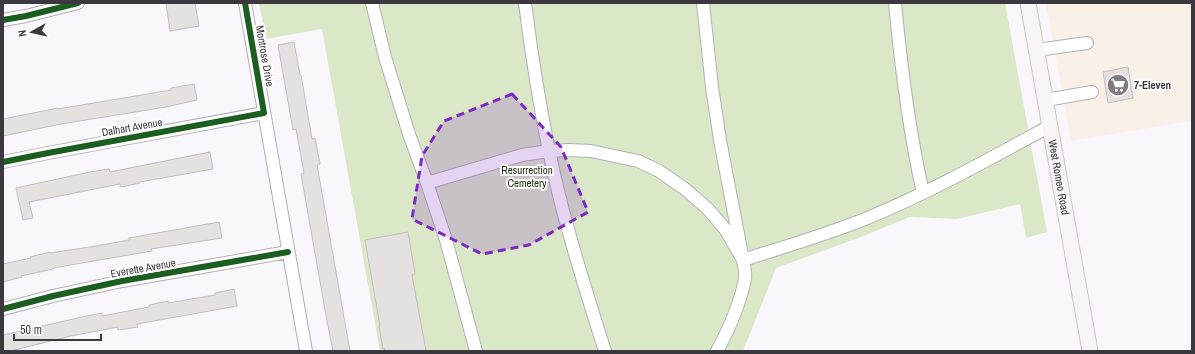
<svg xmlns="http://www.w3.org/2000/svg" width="1195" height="354" font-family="'Archivo Narrow',sans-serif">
	<rect width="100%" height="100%" fill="#f9f7fc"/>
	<path fill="#f9f0e8" d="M1046,3H1192V121L1071,141Z"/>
	<path fill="#dbe8c8" d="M259,3H1005L1047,232L1026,238L1020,204L957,219L910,217L861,237L776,268L743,351H380L322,29L266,39Z"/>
	<path fill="#e5e1e0" stroke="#c3bfc0" d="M166,3H195L199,26L170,31Z
		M294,42L300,75H301L312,139L315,138L320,164L317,165L350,351H333L327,321L301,174L304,173L296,129L293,130L278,45Z
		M1128,67L1133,98L1108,103L1103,72Z
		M194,84L197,100L166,107L61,124L3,136V119L58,108V109L171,90V88Z
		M210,152L213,169L140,182V183L121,187L120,184L29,202L33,218L23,220L16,188L90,172L109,169L110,172Z
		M219,222L222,238L151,249L152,251L53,268V269L21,276L22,277L3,282V264L31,258L30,257L50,252V253L96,246L129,240V238Z
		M408,232L415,274L412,275L426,351H385L384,348L383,349L379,326H380L365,240Z
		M234,289L237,306L137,324L138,327L118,330V327L71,336L11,351H3V335L82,317L102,313V316L149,307V305L168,301V303L215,295V293Z"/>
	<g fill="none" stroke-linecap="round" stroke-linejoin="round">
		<g stroke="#b2b0b5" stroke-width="14">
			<path id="minor" d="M245,3L306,351
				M372,3L385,57L409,134L427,183L446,240L476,351
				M525,3C533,66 543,129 558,191C571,245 588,298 605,351
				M703,3L712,87L720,140L743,260C744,266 746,273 745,279C740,304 729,329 717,351
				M895,3C901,67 909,131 923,193
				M3,20L26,16L78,3
				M1037,50L1087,43
				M1046,100L1092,92
				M3,162L48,153L264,113
				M427,183L522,155L549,151L569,150L591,151L638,161L659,171L685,189L708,209L725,229L743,260C784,247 825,235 865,219C929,193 989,159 1050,126
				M3,309L53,296L122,281L288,252"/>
		</g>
		<g stroke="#cec6c8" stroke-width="17">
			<g id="major">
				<path id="s1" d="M1028,3L1090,351"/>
			</g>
		</g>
		<use href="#minor" stroke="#fefeff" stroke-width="12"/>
		<use href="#major" stroke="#f9f4f5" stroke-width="15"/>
		<g stroke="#fff" stroke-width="8">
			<path id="cycleway" d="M3,20L26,16L78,3
				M3,162L48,153L264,113L245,3
				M3,309L53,296L122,281L288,252"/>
		</g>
		<use href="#cycleway" stroke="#1b5e20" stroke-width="6"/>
	</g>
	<path fill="#7b2cbf" fill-opacity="0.2" stroke="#7b2cbf" stroke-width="3" stroke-dasharray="8 5" stroke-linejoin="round" d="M512,94L561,147L588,212L529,245L482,254L412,219L422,156L444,121Z"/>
	<defs>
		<g id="supermarket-disc" transform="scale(1.15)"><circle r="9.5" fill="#7e7b82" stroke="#fff"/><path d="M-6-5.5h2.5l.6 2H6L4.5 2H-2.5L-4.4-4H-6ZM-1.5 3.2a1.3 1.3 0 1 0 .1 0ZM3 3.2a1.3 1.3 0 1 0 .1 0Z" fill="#fff"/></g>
	</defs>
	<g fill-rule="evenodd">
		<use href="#supermarket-disc" x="1118" y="85"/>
	</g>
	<g text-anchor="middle" stroke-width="4" stroke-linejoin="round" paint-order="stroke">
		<g font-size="11" fill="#3c3840" stroke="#fff">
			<text transform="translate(265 56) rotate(80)" y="4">Montrose Drive</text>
			<text transform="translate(132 127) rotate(-10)" y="4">Dalhart Avenue</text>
			<text dy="4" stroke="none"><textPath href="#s1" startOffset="177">West Romeo Road</textPath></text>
			<text transform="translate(143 268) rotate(-10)" y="4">Everette Avenue</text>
		</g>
		<g font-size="11" font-weight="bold" fill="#3c3840" stroke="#fff" text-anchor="start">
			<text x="1134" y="89">7-Eleven</text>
		</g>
		<g font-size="11" fill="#253110" stroke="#fff">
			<text x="527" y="174">Resurrection<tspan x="527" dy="13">Cemetery</tspan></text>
		</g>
	</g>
	<rect width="1195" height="354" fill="none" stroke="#3c3840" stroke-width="8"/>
	<g transform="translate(32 32) rotate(262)" stroke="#ffffff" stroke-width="3" paint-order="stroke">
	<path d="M0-3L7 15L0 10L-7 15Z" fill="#3c3840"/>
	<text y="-6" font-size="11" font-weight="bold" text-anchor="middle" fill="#3c3840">N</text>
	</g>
	<path d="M14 334v6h87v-6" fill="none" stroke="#3c3840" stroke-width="2"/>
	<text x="20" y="334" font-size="12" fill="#3c3840" stroke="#ffffff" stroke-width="3" paint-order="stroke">50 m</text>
</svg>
